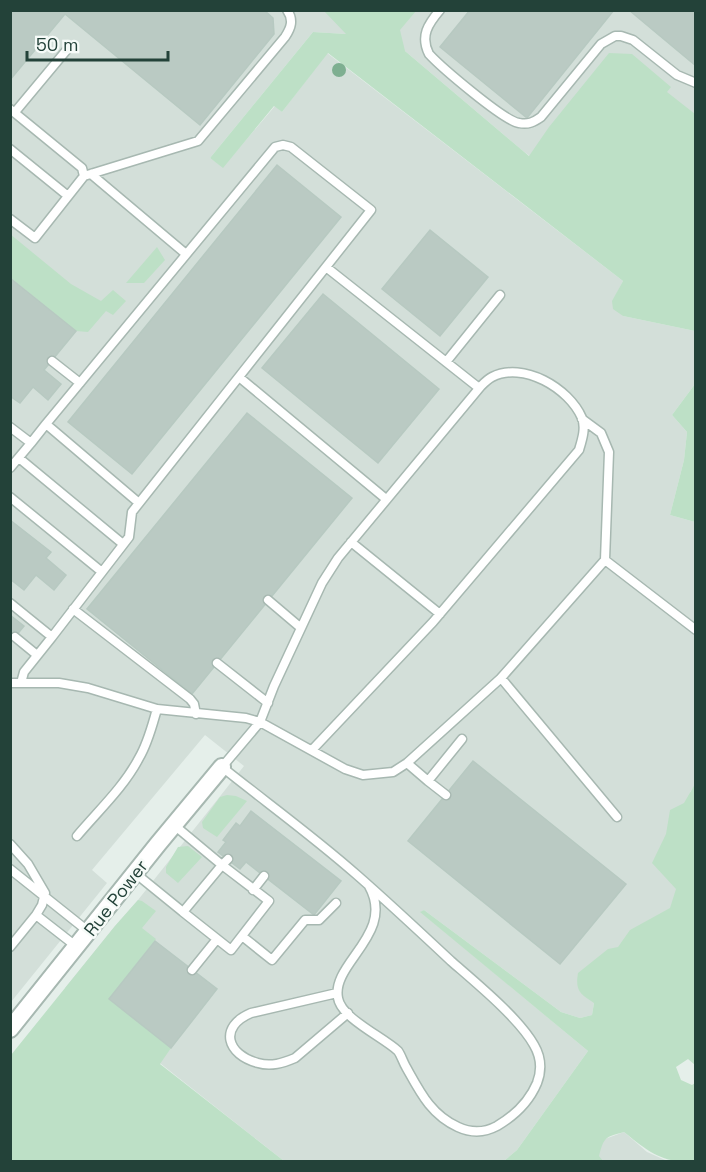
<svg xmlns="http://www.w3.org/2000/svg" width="706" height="1172" font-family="'Space Grotesk',sans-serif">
	<rect width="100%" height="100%" fill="#e5efea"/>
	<path fill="#d3dfd9" d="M11,11H695V141L549,170L523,151L405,51L346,34L313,32L210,158L223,167L275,106L282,112L327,53L623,281L613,301L623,316L695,331V384L672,415L687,432L684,460L670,515L695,522L696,784L690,792L695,910L594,1003L592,1015L580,1018L561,1012L424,910L421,912L588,1051L517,1150L504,1161H284L65,988L115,926L138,900L244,766L205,735L92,870L107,883L11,1002Z
		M624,1132L647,1152L665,1160L677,1161L543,1162Z"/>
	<path fill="#bde0c6" d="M324,11H416L400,30L405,51L529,156L549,127L609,53L632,54L671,87L667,92L695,114V331L623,316L613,309L612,301L623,281L328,53L282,112L274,106L223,168L210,158L313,32L346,34Z
		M10,234L71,284L101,301L113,290L126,301L113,315L106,311L88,332L76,331L11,278Z
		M157,247L165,260L144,283H126Z
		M695,384V522L670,515L684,460L687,432L672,415Z
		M695,784V1065L688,1059L676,1067L681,1080L692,1085L695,1083V1161C663,1164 649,1152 624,1132C605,1137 604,1137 599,1156L603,1161H504L517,1150L588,1051L420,912L424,910L561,1012L580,1018L592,1015L594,1003C580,994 575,991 578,973L608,949L618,947L630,930L670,908L676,889L652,863L666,834L670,810L684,803Z
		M227,795L236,796L247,801L217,837L203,828L202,822L220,797Z
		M188,846L202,857L178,883L166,873V867L178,847Z
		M138,900L142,901L156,911L142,928L156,939L109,999L171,1048L160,1064L284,1161L11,1162V1055L115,926Z"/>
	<path fill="#bacac3" stroke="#b7c9c1" stroke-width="1.5" d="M10,10H264L273,18L274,34L200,125L65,14L10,80Z
		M470,10H614L527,118L440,47Z
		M629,10H696V66Z
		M277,165L341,217L132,474L68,422Z
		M430,230L488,277L440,336L382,289Z
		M10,278L76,331L44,370L61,384L48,400L33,387L20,403L10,396Z
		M323,294L439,389L378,463L262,368Z
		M247,413L352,498L192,694L87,609Z
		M10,520L51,552L46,558L66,575L54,590L36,575L24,590L10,579Z
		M10,615L24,626L10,643Z
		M473,761L626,884L560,964L408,841Z
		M251,811L341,881L314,915L246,862L240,869L218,852L226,842L223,840L236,823L240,826Z
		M155,941L217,989L171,1048L109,999Z"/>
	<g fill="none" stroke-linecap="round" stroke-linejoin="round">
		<g stroke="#a7b8b1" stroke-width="11">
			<path id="lane" d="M440,10C428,24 420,36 429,54C441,67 504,121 519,123C528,125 534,122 541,117L601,44L615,36H621L633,40L677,75L696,83
				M10,109L82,168L84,176
				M15,112L70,46
				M10,149L68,196
				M91,174L186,254
				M10,219L35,238L84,176L198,141L285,37C291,28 294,20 287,10
				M326,267L479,388
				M52,361L80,383
				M446,362L500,295
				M239,377L386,499
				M582,419L601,433L609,452L605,560L501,678L617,817
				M46,424L275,147L283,145L291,147L371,210L132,512L129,537L52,637
				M10,427L31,443L46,424L139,503
				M19,458L123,544
				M10,468L31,443
				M10,497L102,572
				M351,542L440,614
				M605,560L696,630
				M268,600L301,628
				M10,603L52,637L24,672L21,683
				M73,609L190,699L194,704L196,714
				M15,637L37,655
				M217,663L268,703
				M10,683H59L88,688L157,709L246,718L260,722L345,769L363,775L393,772L407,763L501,678
				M312,750L433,622L579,450C582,440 586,428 582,418C569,388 523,361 492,377C488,379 484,383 481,386L338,558L322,583L274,686L260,722L222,767C267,803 314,837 357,875C389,903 420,932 451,961C475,982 519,1018 534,1045C541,1057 542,1070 537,1083C529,1102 514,1116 497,1126C484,1133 471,1133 458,1127C431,1115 420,1092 406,1067C403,1062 401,1055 398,1051C383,1037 341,1018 338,998C331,963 396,934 369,886
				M407,763L428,781
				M446,795L428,781L462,739
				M77,836C98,811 124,787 139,758C148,743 152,726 157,709
				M10,844L28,864L45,893L42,905L36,915
				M10,869L89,932
				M135,873L183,912L222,865L174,825
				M253,890L264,876
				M183,912L231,950L269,901L222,865L228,859
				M242,936L272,960L305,920H319L336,903
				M10,947L36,915L77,947
				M192,970L217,939
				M337,993L251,1013C218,1027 227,1055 258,1063C271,1067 283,1063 295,1058L348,1013"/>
		</g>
		<g stroke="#a7b8b1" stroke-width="20">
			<path id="street" d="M10,1029L158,844L222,767"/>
		</g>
		<use href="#lane" stroke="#fff" stroke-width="8"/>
		<use href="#street" stroke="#fff" stroke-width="16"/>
	</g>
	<circle fill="#7eaf91" cx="339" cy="70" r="7"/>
	<g text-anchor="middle" stroke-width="5" stroke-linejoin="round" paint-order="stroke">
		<g font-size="18" fill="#234239" stroke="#f6fbf8">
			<text transform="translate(116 898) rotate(-52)" y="6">Rue Power</text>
		</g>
	</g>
	<rect width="706" height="1172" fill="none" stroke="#234239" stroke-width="24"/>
	<path d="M27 51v9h141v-9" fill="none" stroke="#234239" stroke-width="3"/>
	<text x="36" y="51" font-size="18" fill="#234239" stroke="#f6fbf8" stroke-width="4.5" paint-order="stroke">50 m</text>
</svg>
